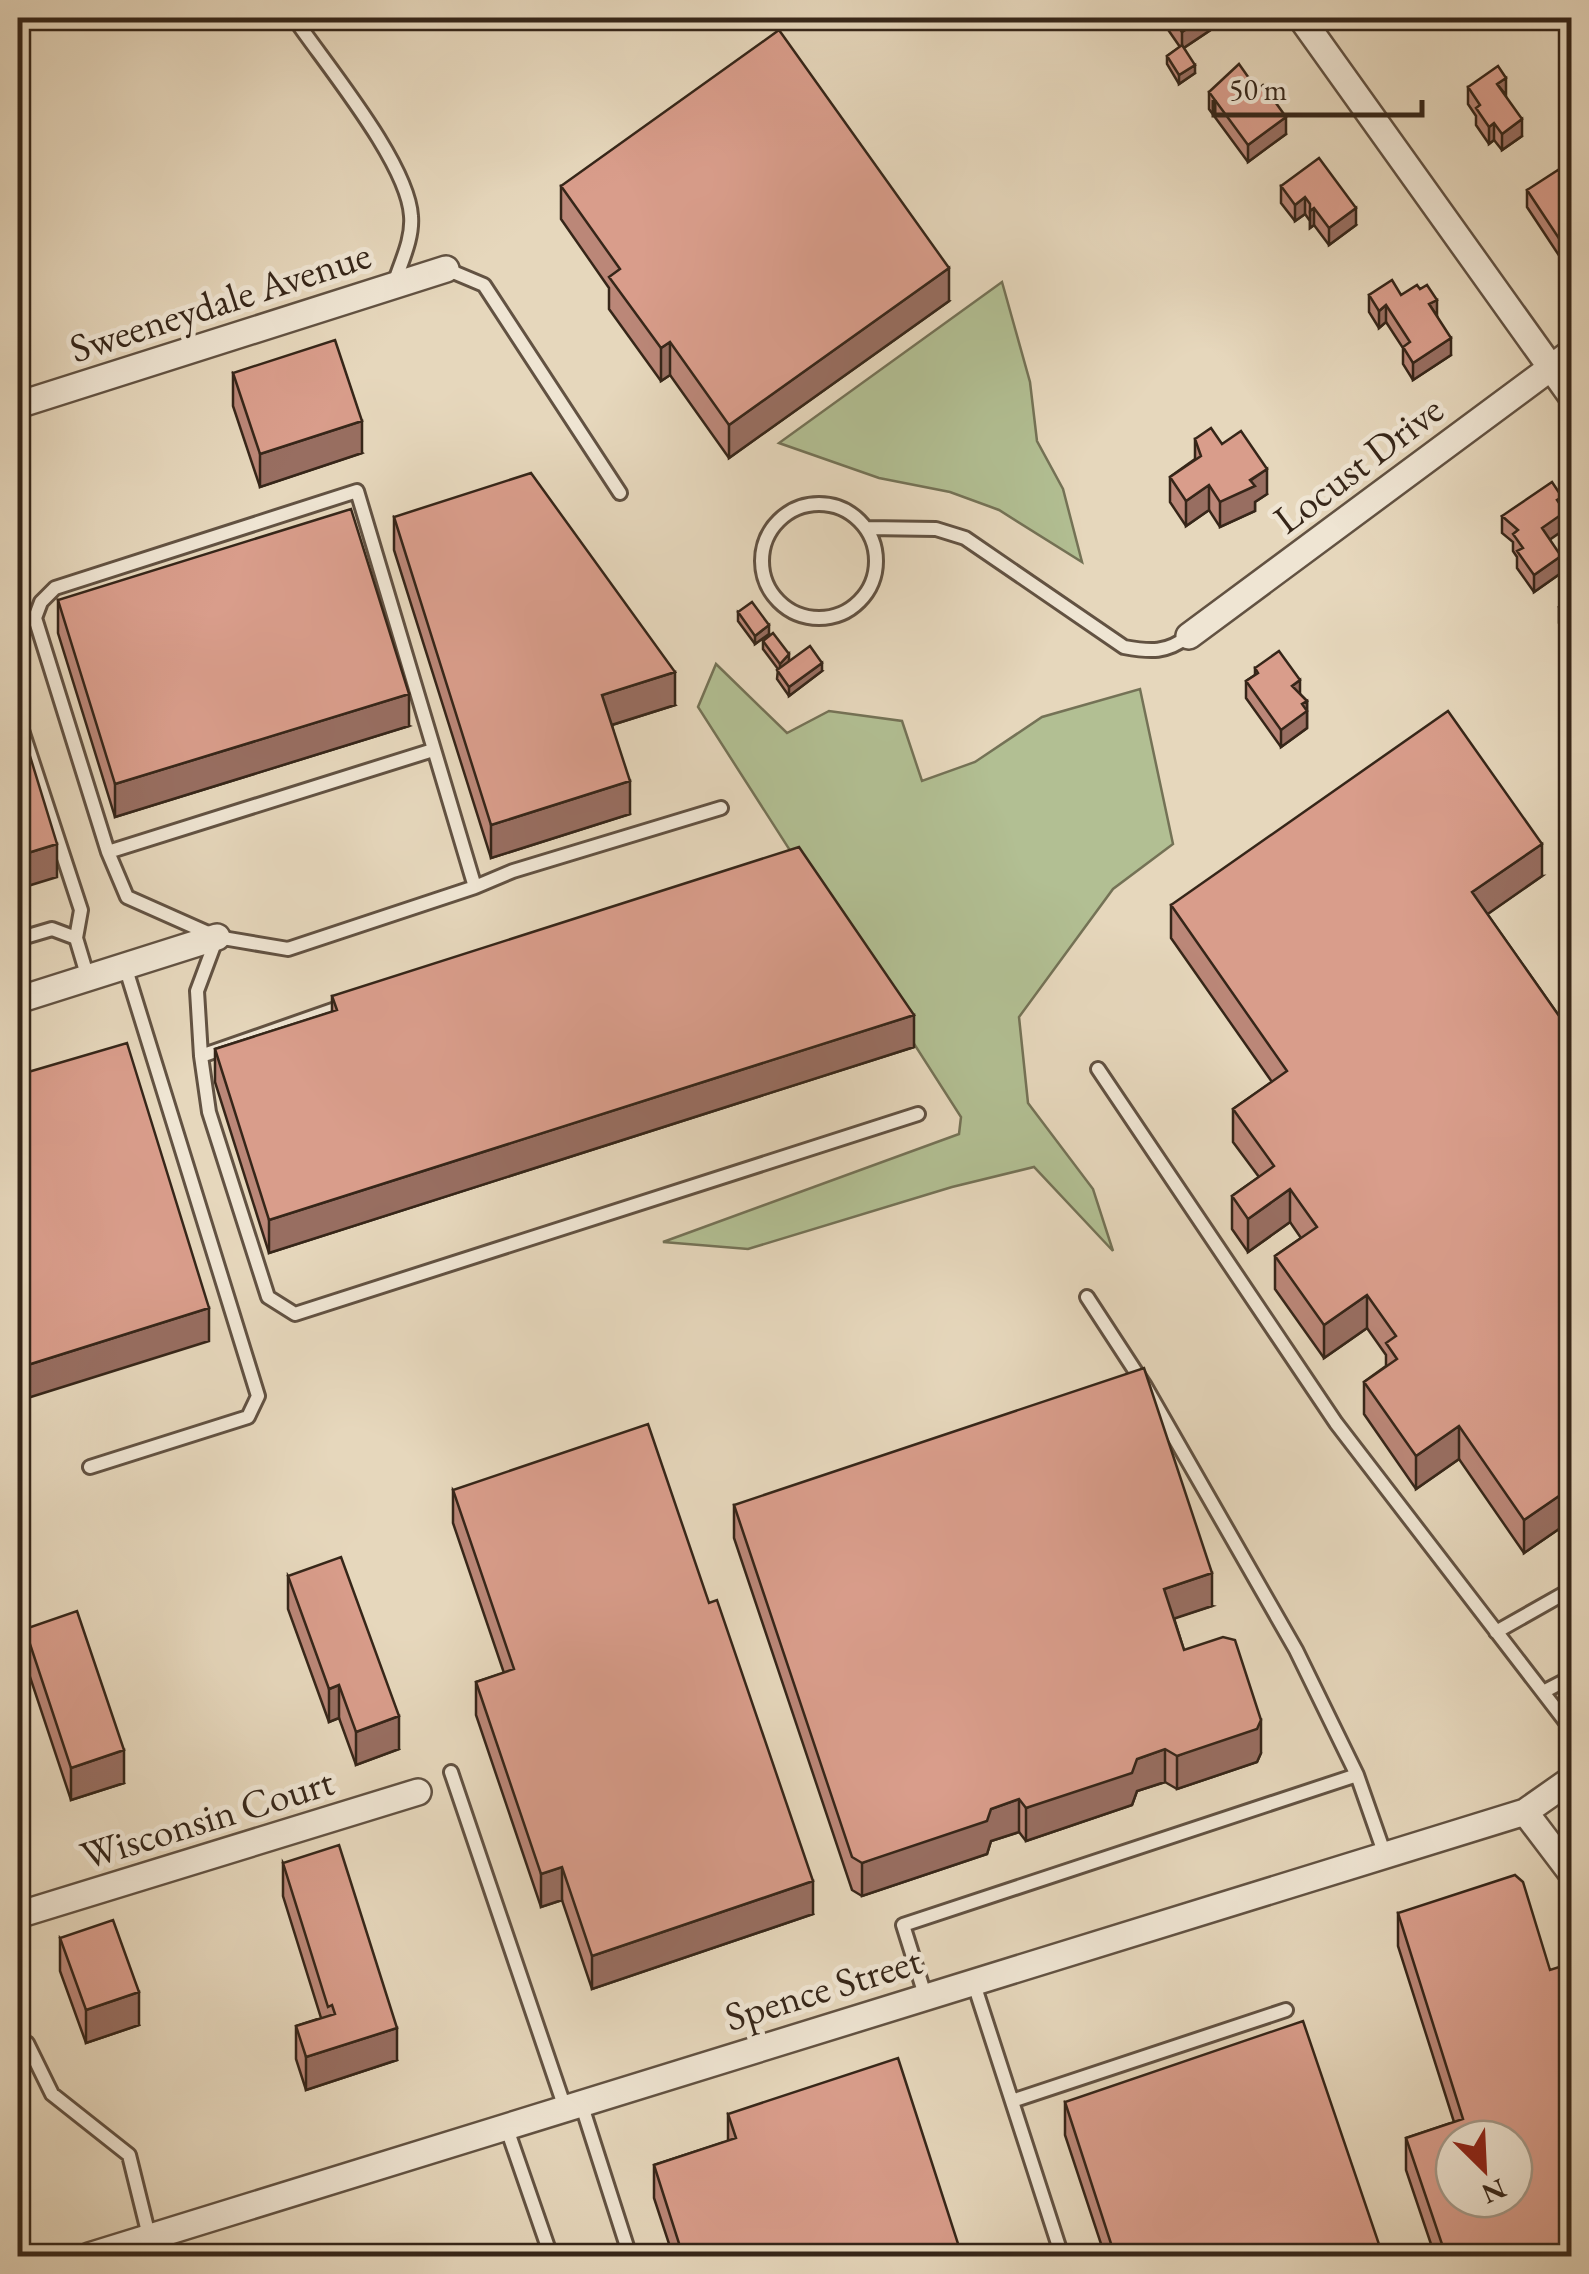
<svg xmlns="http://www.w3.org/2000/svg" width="1589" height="2274" font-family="'EB Garamond',serif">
	<rect width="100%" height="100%" fill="#e6d7bc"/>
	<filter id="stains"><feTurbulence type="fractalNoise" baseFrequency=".002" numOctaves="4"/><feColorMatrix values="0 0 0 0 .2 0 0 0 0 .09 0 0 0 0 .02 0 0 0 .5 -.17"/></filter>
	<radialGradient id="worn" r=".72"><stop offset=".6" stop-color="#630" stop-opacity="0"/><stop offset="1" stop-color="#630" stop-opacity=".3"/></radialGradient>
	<path fill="#b2bf93" stroke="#747256" stroke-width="2.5" d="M1002,282L1030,382L1037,441L1063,489L1082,562L999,510L950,492L879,478L779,443Z
		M716,664L787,733L829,711L902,721L922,781L975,762L1042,717L1140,689L1173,844L1113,889L1019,1017L1028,1103L1093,1189L1113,1251L1034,1167L952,1187L748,1249L663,1242L959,1134L961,1117L698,707Z"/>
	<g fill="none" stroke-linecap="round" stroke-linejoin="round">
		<g stroke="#625242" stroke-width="18">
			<path id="service" d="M294,18C326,65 408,163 411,216C413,239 401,262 394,284
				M446,269L484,285L620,493
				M357,491L475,887L288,949L217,937L127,897L108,852L35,618L41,602L55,588Z
				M762 561a57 57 0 1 1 114 0a57 57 0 1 1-114 0Z
				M867,528L936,529L965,538L1124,647C1151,652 1166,653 1189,636
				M18,718L81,910L76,938L88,978
				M108,852L433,750
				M475,887L513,871L721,808
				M18,939L52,929L76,938
				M347,1005L201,1056L209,1112L268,1297L295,1314L918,1114
				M201,1056L197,991L216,940
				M1098,1069L1336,1423L1572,1730
				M1087,1297L1145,1386L1296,1650L1357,1775
				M90,1467L248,1417L258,1396L125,966
				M1496,1632L1572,1589
				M1543,1692L1572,1677
				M451,1772L565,2108
				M973,1981L1062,2256
				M925,1995L903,1925L1357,1775L1385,1855
				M27,2043L52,2094L129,2155L154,2256
				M1012,2101L1286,2010
				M581,2103L630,2256
				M506,2126L551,2256"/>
		</g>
		<g stroke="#625242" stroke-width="30">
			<path id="minor" d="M1301,18L1572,397
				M18,405L446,269
				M1189,636L1572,352
				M18,1000L217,937
				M1525,1812L1572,1874
				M18,1915L418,1792
				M89,2256L1525,1812L1572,1779"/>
		</g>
		<use href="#service" stroke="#efe5d3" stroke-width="12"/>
		<use href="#minor" stroke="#efe5d3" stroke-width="25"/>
	</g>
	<path fill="#bb8778" stroke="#362619" stroke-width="2.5" d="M1160,18H1212V29L1184,48L1195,73L1179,84L1167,64V56L1180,47Z
		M1468,87L1505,95L1522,136L1502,150L1494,140L1489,144L1476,125V116L1468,104Z
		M1209,92L1251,93L1286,134L1248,162L1209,109Z
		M1572,174V253L1562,260L1527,207V190L1564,179Z
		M561,186L949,301L729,458L670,375L661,381L609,309V288L561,219Z
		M1281,186L1356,225L1329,245L1314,225L1310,228V221L1305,214L1295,221L1281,203Z
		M1369,295H1401L1437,316L1451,355L1413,380L1403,364V348L1386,322L1379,328L1369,312Z
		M233,373L362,453L260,487L233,406Z
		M1195,439L1222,444L1267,494L1255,502V511L1220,527L1209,510L1186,526L1170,502V477L1195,459Z
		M1562,508L1565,529L1549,539L1561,573L1534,592L1517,568V557L1513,551V542L1502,533V516Z
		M394,517L675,705L612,725L630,814L491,858L394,550Z
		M1572,595V642L1559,623V607Z
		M58,600L409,726L115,817L58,633Z
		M738,612L769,634L755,644L738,621Z
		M763,641L789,661L822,671L789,696L777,679L778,669L763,649Z
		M1255,668L1300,694L1307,701V728L1281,747L1246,698V681L1255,675Z
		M1542,876L1487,914L1564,1023L1572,1018V1520L1524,1553L1459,1459L1416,1489L1364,1414V1382L1386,1366V1355L1367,1328L1324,1358L1275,1289V1256L1301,1238L1290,1222L1248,1252L1232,1229V1196L1259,1177L1233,1142V1109L1272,1082L1171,938V905Z
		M332,996L914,1047L269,1253L215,1082V1049L332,1012Z
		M453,1490L813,1914L592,1989L562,1900L541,1907L476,1715V1682L504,1673L453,1523Z
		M734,1505L1212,1606L1174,1618L1184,1650L1261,1753L1257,1762L1177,1789L1165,1782L1137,1791L1132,1805L1026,1841L1019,1832L991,1841L987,1854L862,1896L852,1890L734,1538Z
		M288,1576L399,1749L356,1765L339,1718L329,1722L288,1609Z
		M25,1629L124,1783L71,1800L25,1662Z
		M283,1863L397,2060L306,2090L296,2059V2026L321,2018L283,1896Z
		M1398,1913L1550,1970L1572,2256H1435L1406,2170V2138L1454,2122L1398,1946Z
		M60,1938L139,2025L86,2043L60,1971Z
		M1065,2102L1383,2256H1105L1065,2135Z
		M728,2114L962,2256H673L654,2198V2165L728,2141Z"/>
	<path fill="#986e61" stroke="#362619" stroke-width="2.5" d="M1203,18H1212V29L1182,49V32Z
		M1195,65V73L1179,84V75Z
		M1506,78V95L1497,84Z
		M1286,117V134L1248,162V145Z
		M1522,119V136L1502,150V134Z
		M1494,123V140L1489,144V127Z
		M1305,197V214L1295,221V205Z
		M1314,208V225L1310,228V211Z
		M1356,208V225L1329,245V228Z
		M1572,236V253L1562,260V243Z
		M949,268V301L729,458V425Z
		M1437,300V316L1429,304Z
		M1386,305V322L1379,328V311Z
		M1451,338V355L1413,380V363Z
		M670,342V375L661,381V348Z
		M362,421V453L260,487V454Z
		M1267,469V494L1255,502V511L1220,527V502Z
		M1209,485V510L1186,526V501Z
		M1562,497V514L1565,512V529L1542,545V528L1557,500Z
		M1561,556V573L1534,592V575Z
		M769,625V634L755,644V636Z
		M789,654V662L780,672V664Z
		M822,663V671L789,696V687Z
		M675,672V705L602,728V695Z
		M1300,680V697L1292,686Z
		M409,694V726L115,817V784Z
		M1307,701V728L1281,747V730L1302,704Z
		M630,781V814L491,858V825Z
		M57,844V877L18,889V856Z
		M1542,844V876L1472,925V892Z
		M914,1015V1047L269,1253V1220Z
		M1290,1189V1222L1248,1252V1219Z
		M1367,1295V1328L1324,1358V1325Z
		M209,1308V1341L18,1401V1368Z
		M1459,1426V1459L1416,1489V1456Z
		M1572,1487V1520L1524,1553V1520Z
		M1212,1573V1606L1164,1622V1589Z
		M339,1685V1718L329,1722V1689Z
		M399,1716V1749L356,1765V1732Z
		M1261,1720V1753L1257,1762L1177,1789V1756Z
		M1165,1749V1782L1137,1791L1132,1805L1026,1841V1808L1137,1759Z
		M124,1750V1783L71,1800V1768Z
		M1019,1799V1832L991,1841L987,1854L862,1896V1863L991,1809Z
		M27,1838V1871L18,1874V1841Z
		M562,1867V1900L541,1907V1874Z
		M813,1881V1914L592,1989V1956Z
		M139,1992V2025L86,2043V2010Z
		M397,2028V2060L306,2090V2057Z"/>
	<path fill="#d99d8b" stroke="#362619" stroke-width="2.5" fill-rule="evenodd" d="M1172,18H1203L1182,32Z
		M779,30L949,268L729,425L670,342L661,348L609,277L620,269L561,186Z
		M1182,45L1195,65L1179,75L1167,56Z
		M1239,64L1251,81L1246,85L1252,94L1263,85L1286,117L1248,145L1209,92Z
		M1498,66L1506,78L1497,84L1522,119L1502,134L1494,123L1489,127L1476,108L1480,105L1468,87Z
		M1319,158L1356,208L1329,228L1314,208L1310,211V204L1305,197L1295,205L1281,186Z
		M1558,170L1564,179L1572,174V236L1562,243L1527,190Z
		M1392,280L1401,295L1417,285L1420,289L1427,285L1437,300L1429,304L1451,338L1413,363L1403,347L1410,342L1386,305L1379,311L1369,295Z
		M335,340L362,421L260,454L233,373Z
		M1211,428L1222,444L1241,431L1267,469L1250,480L1255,486L1220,502L1209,485L1186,501L1170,477L1201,456L1195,439Z
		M531,473L675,672L602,695L630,781L491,825L394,517Z
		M1552,482L1562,497L1557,500L1565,512L1542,528L1561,556L1534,575L1517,551L1523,548L1513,534L1518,530L1502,516Z
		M351,509L409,694L115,784L58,600Z
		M1572,595V625L1559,607Z
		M752,602L769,625L755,636L738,612Z
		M773,633L789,654L780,664L763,641Z
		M810,646L822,663L789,687L777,670Z
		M1279,651L1300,680L1292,686L1307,701L1302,704L1307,711L1281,730L1246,681L1258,673L1255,668Z
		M1448,711L1542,844L1472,892L1564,1023L1572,1018V1487L1524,1520L1459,1426L1416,1456L1364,1382L1397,1359L1386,1343L1396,1336L1367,1295L1324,1325L1275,1256L1317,1227L1290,1189L1248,1219L1232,1196L1274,1166L1233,1109L1287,1071L1171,905Z
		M18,717L57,844L18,856Z
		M799,847L914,1015L269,1220L215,1049L337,1010L332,996Z
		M127,1043L209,1308L18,1368V1075Z
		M1144,1368L1212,1573L1164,1589L1184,1650L1223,1637L1235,1640L1261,1720L1257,1729L1177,1756L1165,1749L1137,1759L1132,1773L1026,1808L1019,1799L991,1809L987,1821L862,1863L852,1857L734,1505Z
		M648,1424L709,1603L717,1600L813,1881L592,1956L562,1867L541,1874L476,1682L514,1669L453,1490Z
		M341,1557L399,1716L356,1732L339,1685L329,1689L288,1576Z
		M77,1611L124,1750L71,1768L25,1629Z
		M18,1808L27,1838L18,1841Z
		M339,1845L397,2028L306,2057L296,2026L335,2014L332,2005L328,2007L283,1863Z
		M1515,1875L1523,1882L1550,1970L1572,1963V2256H1446L1406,2138L1463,2119L1398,1913ZM1454,2139H1514V2199H1454Z
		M113,1920L139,1992L86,2010L60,1938Z
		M1303,2021L1383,2256H1115L1065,2102Z
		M898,2058L962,2256H683L654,2165L736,2138L728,2114Z"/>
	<g text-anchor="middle" stroke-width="10" stroke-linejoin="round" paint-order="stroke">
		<g font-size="40" fill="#362619" stroke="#efe5d3">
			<text transform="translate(220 301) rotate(-18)" y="14">Sweeneydale Avenue</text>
			<text transform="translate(1358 464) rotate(-37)" y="14">Locust Drive</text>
			<text transform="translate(207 1818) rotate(-17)" y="14">Wisconsin Court</text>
			<text transform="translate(823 1988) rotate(-17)" y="14">Spence Street</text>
		</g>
	</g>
	<rect width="1589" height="2274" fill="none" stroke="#e6d7bc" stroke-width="60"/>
	<rect x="20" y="20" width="1549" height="2234" fill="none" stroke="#362619" stroke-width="5"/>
	<rect x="30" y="30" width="1529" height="2214" fill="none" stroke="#362619" stroke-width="2.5"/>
	<g transform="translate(1484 2169) rotate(156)"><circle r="48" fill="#efe5d3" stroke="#a59989" stroke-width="2.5"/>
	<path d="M0-8L18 38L0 25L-18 38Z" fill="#8f2418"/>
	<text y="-15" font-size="28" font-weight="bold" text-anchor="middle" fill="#362619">N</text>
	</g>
	<path d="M1214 100v15h208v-15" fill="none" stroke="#362619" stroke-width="5"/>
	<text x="1229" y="100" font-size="30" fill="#362619" stroke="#efe5d3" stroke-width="8" paint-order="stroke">50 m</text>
	<rect width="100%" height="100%" filter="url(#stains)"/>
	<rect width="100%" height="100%" fill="url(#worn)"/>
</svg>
